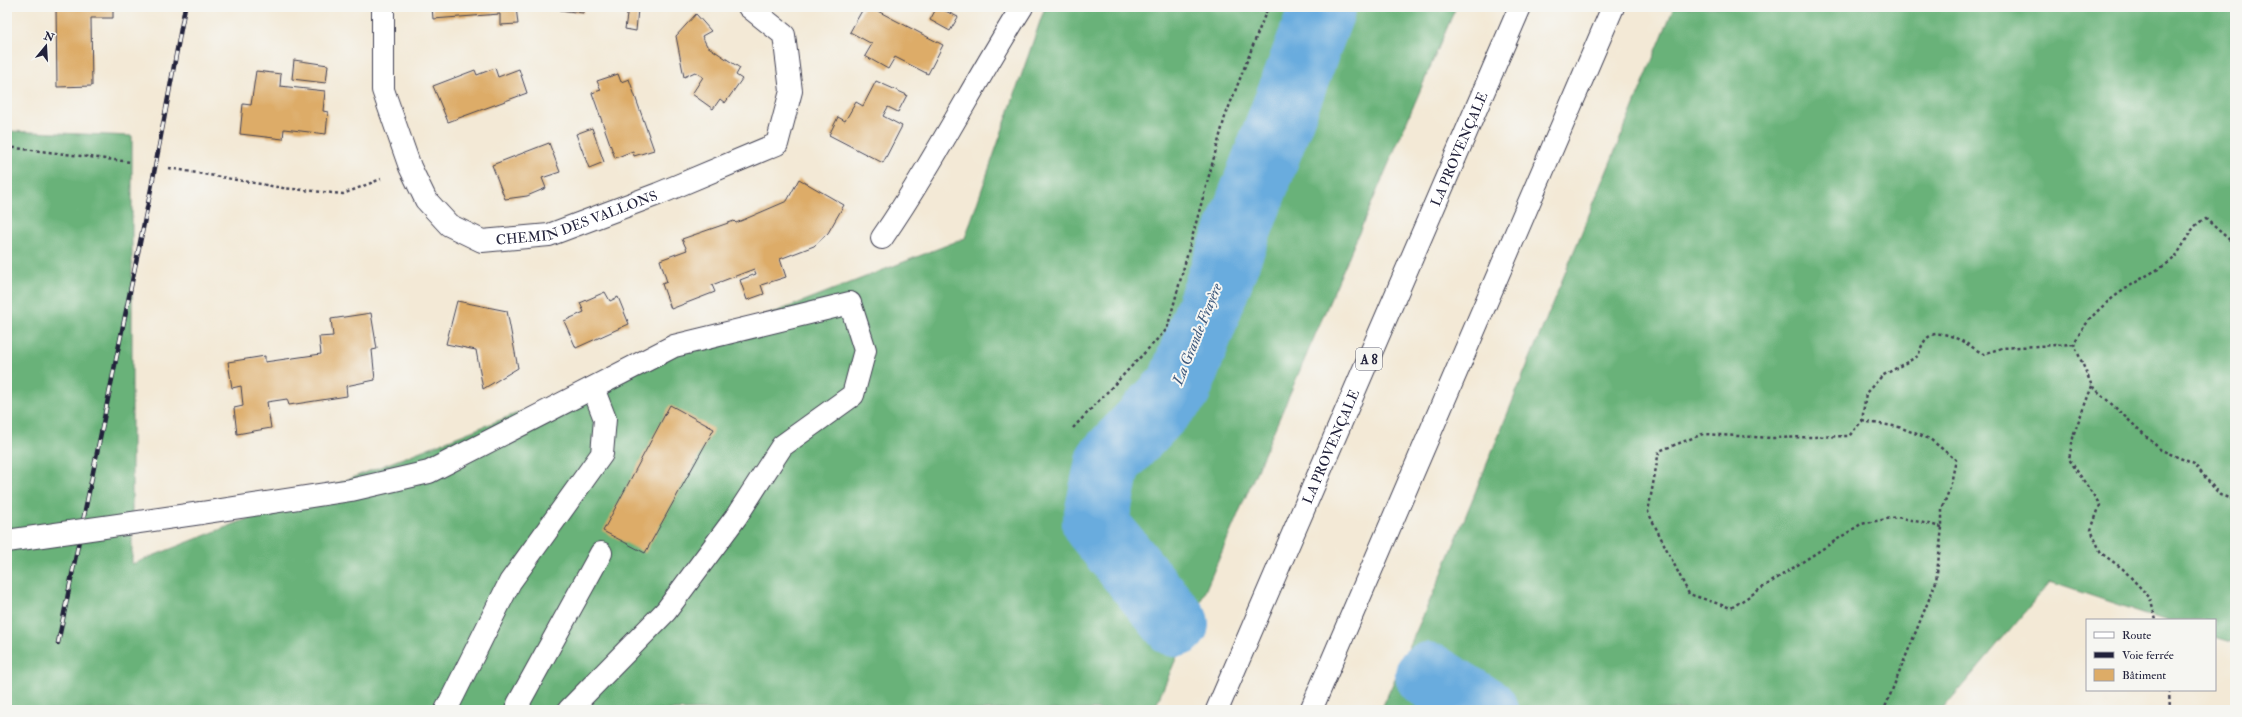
<svg xmlns="http://www.w3.org/2000/svg" width="2242" height="717" font-family="'IM FELL Double Pica',serif">
	<rect width="100%" height="100%" fill="#f6f6f2"/>
	<filter id="ink" filterUnits="userSpaceOnUse"><feTurbulence type="fractalNoise" baseFrequency=".025" numOctaves="2"/><feDisplacementMap in="SourceGraphic" scale="8" xChannelSelector="R" yChannelSelector="G"/><feConvolveMatrix kernelMatrix="1 2 1 2 8 2 1 2 1" color-interpolation-filters="sRGB"/></filter>
	<filter id="wash" filterUnits="userSpaceOnUse"><feTurbulence type="fractalNoise" baseFrequency=".012" numOctaves="4" result="noise"/><feDisplacementMap in="SourceGraphic" scale="16" xChannelSelector="R" yChannelSelector="G"/><feGaussianBlur stdDeviation="0.9" result="paint"/><feColorMatrix in="noise" values="0 0 0 0 0 0 0 0 0 0 0 0 0 0 0 0 0 1.4 0 .05"/><feComposite in="paint" operator="in"/></filter>
	<g filter="url(#wash)">
		<rect width="100%" height="100%" fill="#f3e9d6"/>
		<path fill="#69b279" stroke="#466a5a" d="M1045,7H1456L1154,710H7V131L132,136V564L965,238Z
			M1674,7H2235V643L2215,637V620H2164L2050,582L1942,710H1381L1443,571Z"/>
		<g fill="none" stroke-linecap="round" stroke-linejoin="round">
			<path stroke="#69acde" stroke-width="66" d="M1176,624L1095,524L1108,462L1179,387L1323,7
				M1428,675L1485,710"/>
		</g>
		<g id="blocks">
			<path fill="#ddac67" d="M56,7H113V18H91L92,86L57,87Z
				M432,7H516L518,24L500,25V14L433,19Z
				M560,7H584L583,13L560,10Z
				M864,7H870L943,45L928,74L895,57L888,69L865,56L872,44L850,32Z
				M937,7L958,17L950,31L930,20Z
				M628,8L638,9L636,31L625,29Z
				M696,14L711,31L702,36L707,46L740,68L736,75L742,79L725,103L720,99L713,109L692,94L703,77L695,72L684,77L676,36Z
				M294,60L328,65L326,83L292,79Z
				M495,68L498,77L519,69L527,93L448,122L433,86L475,70L477,75Z
				M256,71L281,74L280,86L325,91L323,111L328,112L326,134L284,129L283,139L240,134L243,104L251,105Z
				M618,74L621,82L629,79L654,150L634,156L633,151L615,158L592,93L601,90L597,81Z
				M876,81L907,95L898,112L888,107L883,116L902,126L883,163L829,135L838,117L845,121L856,102L863,106Z
				M592,128L604,162L589,168L576,134Z
				M549,143L560,172L542,178L546,188L527,196L505,199L492,165Z
				M799,179L844,205L828,233L814,246L780,259L786,277L761,285L764,294L747,300L740,280L756,274L754,269L712,285L715,292L671,309L662,284L667,282L660,260L687,250L682,239L734,221L736,223L787,201Z
				M605,292L610,301L618,297L629,324L576,348L564,321L584,312L580,303Z
				M457,301L507,311L518,368L483,389L476,350L446,344Z
				M371,313L377,349L372,350L375,380L346,386L347,396L289,405L287,399L267,402L271,428L237,434L234,408L243,406L241,386L232,388L228,362L265,356V362L321,354L319,337L333,336L331,319Z
				M670,405L714,429L645,553L603,531Z"/>
		</g>
	</g>
	<g filter="url(#ink)">
		<use href="#blocks" fill-opacity="0" stroke="#414052" stroke-width="1"/>
		<g fill="none" stroke-linecap="round" stroke-linejoin="round">
			<g stroke="#414052" stroke-width="24">
				<path id="service" d="M882,238C933,164 974,83 1022,7
					M201,513L351,490L429,472L674,346L850,303L865,350L853,395L782,446L736,517L666,611L569,710
					M446,710L510,582L602,454L605,419L593,388
					M521,710L518,704L601,553"/>
			</g>
			<g stroke="#414052" stroke-width="24">
				<g id="minor">
					<path id="s1" d="M383,7V90L410,167L426,200L449,225L482,241L549,235L658,194L777,144L791,91L784,35L749,7"/>
				</g>
			</g>
			<g stroke="#414052" stroke-width="24">
				<g id="motorway">
					<path id="s2" d="M1217,710L1520,7"/>
					<path d="M1311,710L1613,7"/>
				</g>
			</g>
			<path stroke="#414052" stroke-width="2.5" stroke-dasharray="3 3" stroke-linecap="butt" d="M7,147L131,162
				M169,168L283,188L343,194L381,179
				M2235,242H2232L2206,219C2190,224 2185,246 2174,258C2167,265 2154,271 2146,276C2116,294 2089,312 2074,344L2092,386L2161,450L2194,464L2220,495L2235,500
				M2092,386L2074,433L2069,459L2100,505L2091,530L2101,553L2123,569L2150,598L2156,620
				M1862,421L1899,427L1930,439L1956,460L1950,488L1942,509V527L1936,582L1884,710
				M1073,428L1167,329L1225,117L1268,7
				M1942,527L1897,517L1861,524L1731,608L1689,594L1648,512L1659,451L1703,434L1772,438L1849,436L1862,421L1866,393L1882,376L1918,356C1920,352 1921,346 1924,342C1937,321 1970,346 1983,354L2002,348L2074,344
				M2169,690L2170,710"/>
			<use href="#service" stroke="#fff" stroke-width="22"/>
			<use href="#minor" stroke="#fff" stroke-width="22"/>
			<use href="#motorway" stroke="#fff" stroke-width="22"/>
			<g stroke="#22223b" stroke-width="4.5">
				<path id="rail" d="M58,643L151,189L185,7"/>
			</g>
			<use href="#rail" stroke="#f6f6f2" stroke-width="3" stroke-dasharray="9" stroke-linecap="butt"/>
			<g stroke="#414052" stroke-width="24" stroke-linecap="butt">
				<path id="service-bridge" d="M7,541L201,513"/>
			</g>
			<use href="#service-bridge" stroke="#fff" stroke-width="22"/>
		</g>
	</g>
	<g text-anchor="middle" stroke-width="4" stroke-linejoin="round" paint-order="stroke">
		<rect fill="#f6f6f2" stroke="#626272" stroke-width="1" x="1356" y="348" width="26" height="22" rx="3"/>
		<g font-size="13" font-weight="bold" fill="#22223b">
			<text x="1369" y="364">A 8</text>
		</g>
		<g font-size="14" fill="#22223b" stroke="#f6f6f2">
			<text dy="5" stroke="none"><textPath href="#s2" startOffset="611">LA PROVENÇALE</textPath></text>
			<text dy="5" stroke="none"><textPath href="#s1" startOffset="370">CHEMIN DES VALLONS</textPath></text>
			<text dy="5" stroke="none"><textPath href="#s2" startOffset="287">LA PROVENÇALE</textPath></text>
		</g>
		<g font-size="15" font-style="italic" fill="#3e597c" stroke="#f6f6f2">
			<text transform="translate(1197 334) rotate(-68)" y="5">La Grande Frayère</text>
		</g>
	</g>
	<rect width="2242" height="717" fill="none" stroke="#f6f6f2" stroke-width="24"/>
	<rect x="2086" y="619" width="130" height="72" fill="#f6f6f2" stroke="#a1a1a9"/>
	<rect x="2094" y="632" width="20" height="6" fill="#ffffff" stroke="#a1a1a9"/>
	<text x="2122" y="639" font-size="12" fill="#22223b">Route</text>
	<rect x="2094" y="652" width="20" height="6" fill="#22223b" stroke="#a1a1a9"/>
	<text x="2122" y="659" font-size="12" fill="#22223b">Voie ferrée</text>
	<rect x="2094" y="669" width="20" height="12" fill="#ddac67" stroke="#a1a1a9"/>
	<text x="2122" y="679" font-size="12" fill="#22223b">Bâtiment</text>
	<g transform="translate(46 46) rotate(18)" stroke="#f6f6f2" stroke-width="3" paint-order="stroke">
	<path d="M0-3L7 15L0 10L-7 15Z" fill="#22223b"/>
	<text y="-6" font-size="11" font-weight="bold" text-anchor="middle" fill="#22223b">N</text>
	</g>
</svg>
